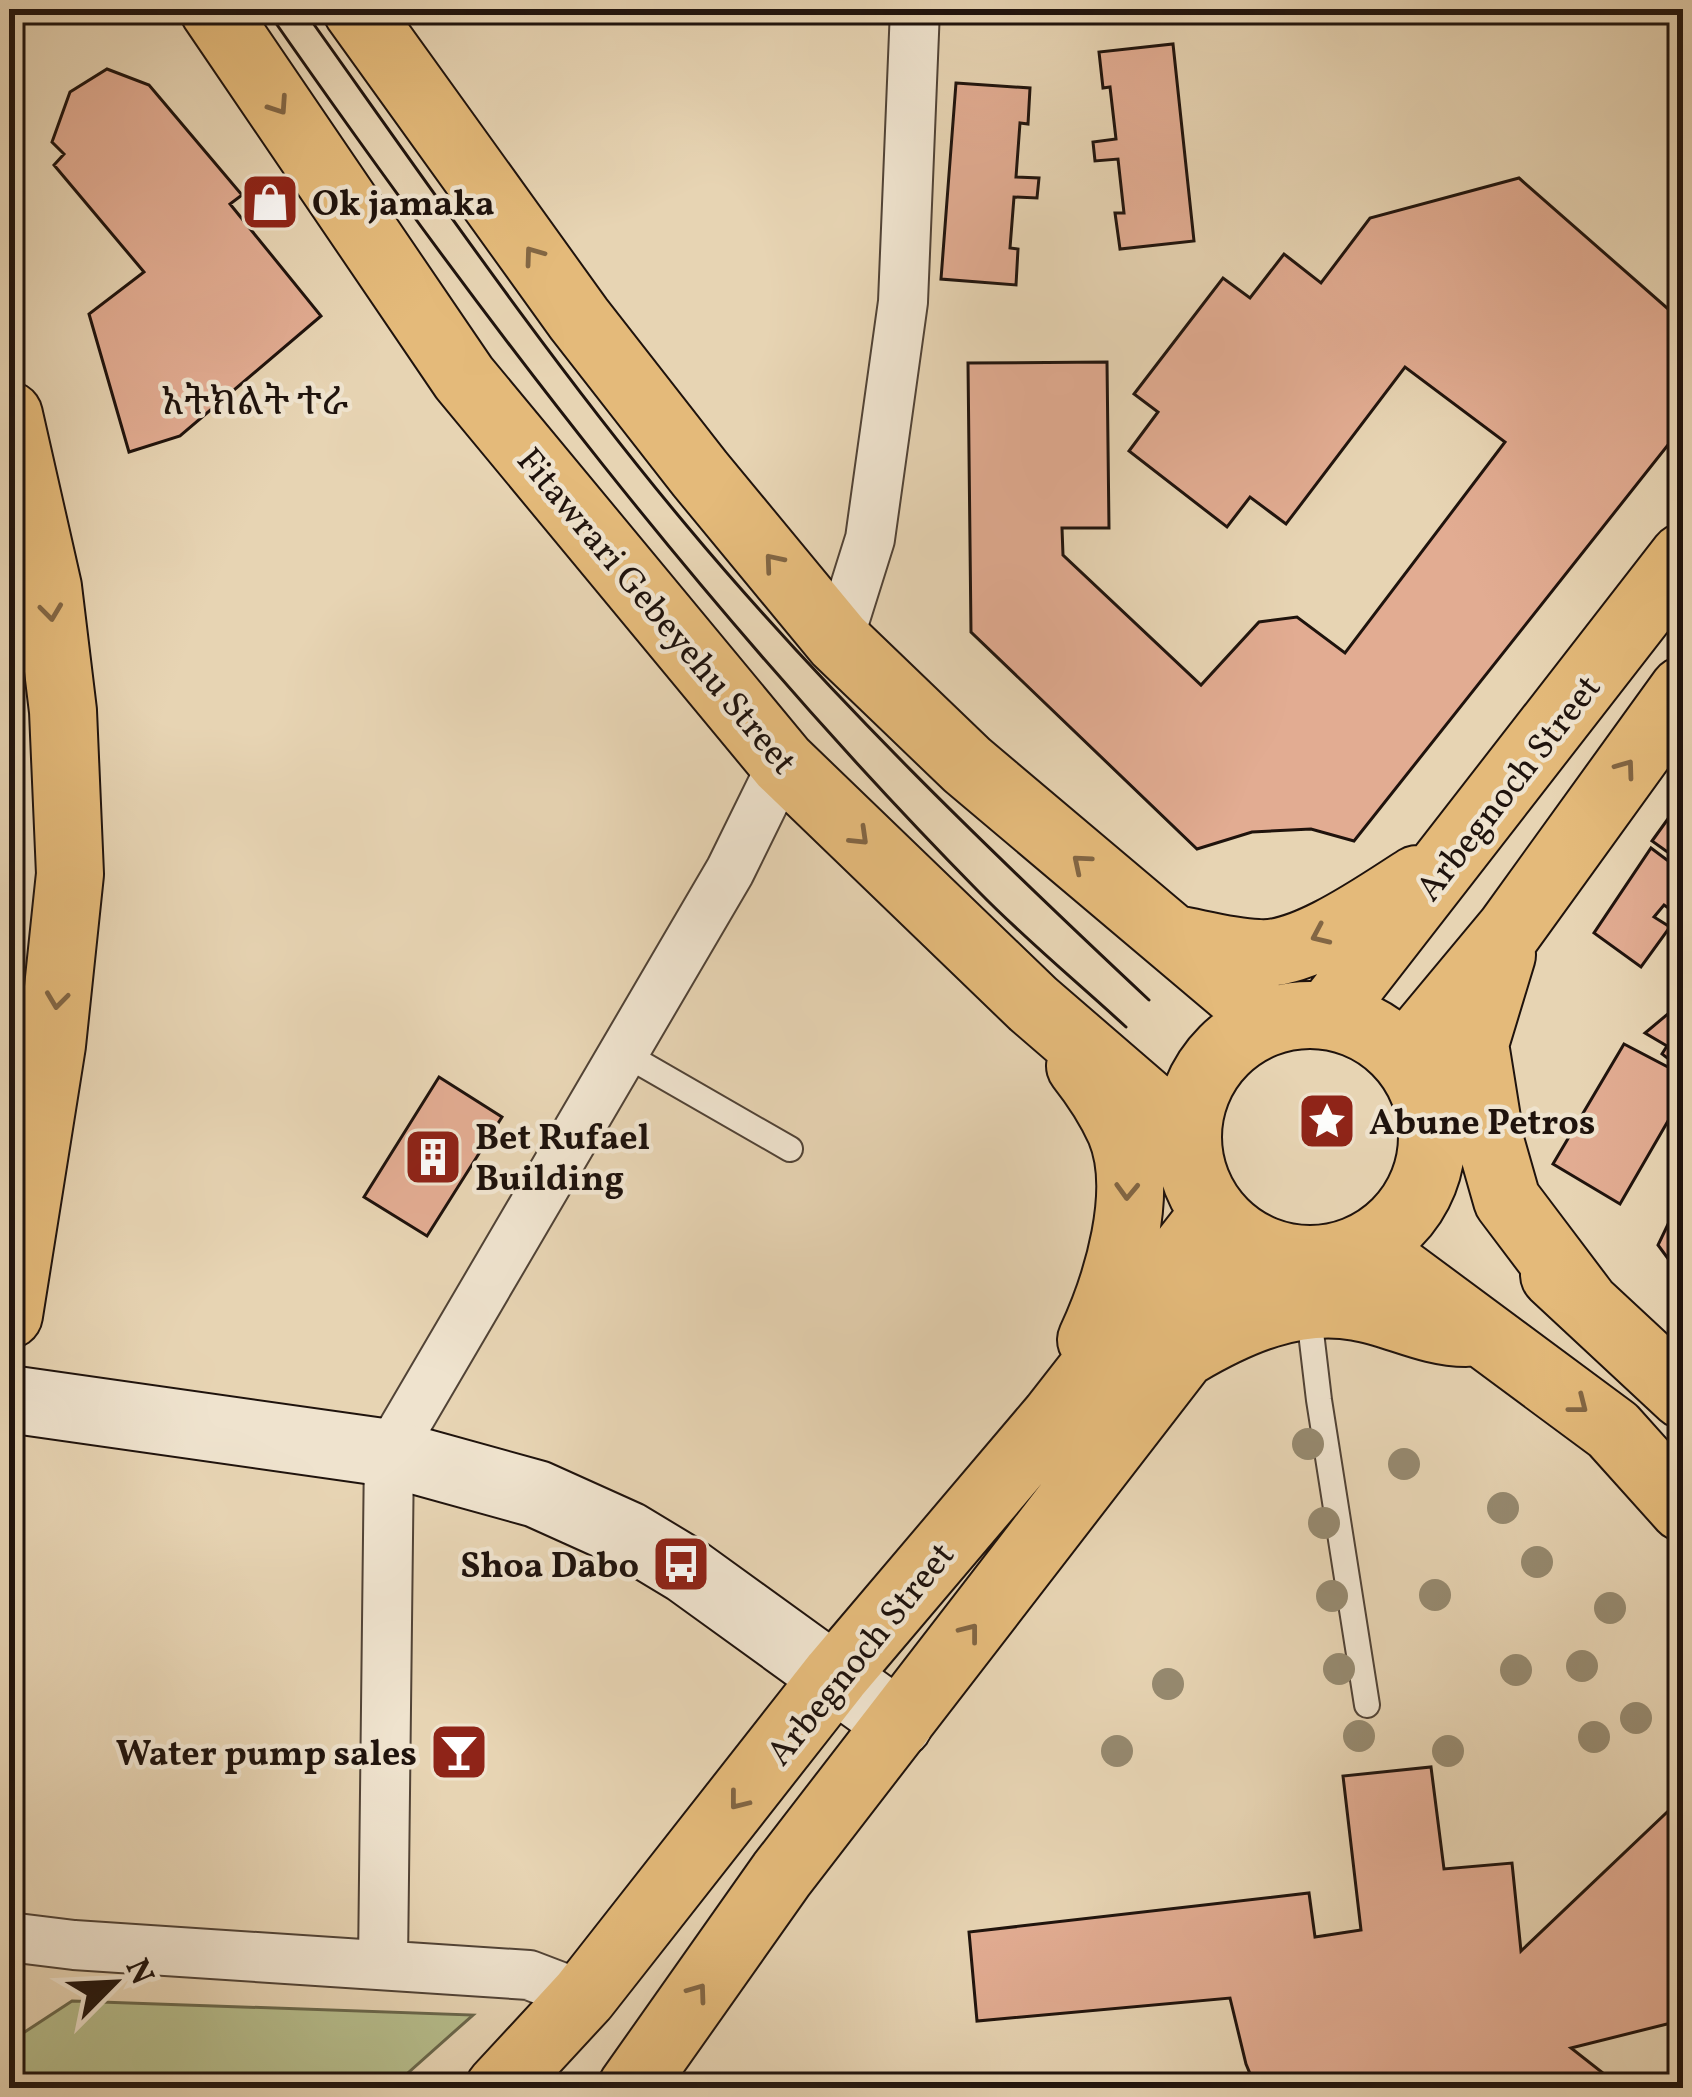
<svg xmlns="http://www.w3.org/2000/svg" width="1692" height="2097" font-family="Vollkorn,'Noto Serif Ethiopic',serif">
	<rect width="100%" height="100%" fill="#e7d4b3"/>
	<filter id="stains"><feTurbulence type="fractalNoise" baseFrequency=".00167" numOctaves="4"/><feColorMatrix values="0 0 0 0 .2 0 0 0 0 .09 0 0 0 0 .02 0 0 0 .5 -.17"/></filter>
	<radialGradient id="worn" r=".72"><stop offset=".6" stop-color="#630" stop-opacity="0"/><stop offset="1" stop-color="#630" stop-opacity=".3"/></radialGradient>
	<path fill="#b6bd8c" stroke="#6a684c" stroke-width="3" d="M72,2001L473,2015L391,2088H9V2048L14,2039Z"/>
	<path fill="#e2ac92" stroke="#1f130d" stroke-width="3" d="M1173,44L1194,241L1120,249L1115,213H1124L1118,159L1095,161L1093,142L1116,139L1110,87L1103,88L1099,52Z
		M107,69L149,85L242,195L230,204L321,316L180,436L129,452L89,314L144,272L54,165L64,154L52,142L70,92Z
		M956,83L1030,88L1028,124L1020,123L1016,177L1039,178L1037,198L1014,197L1010,248L1018,249L1016,285L941,279Z
		M1519,178L1683,322V426L1354,841L1311,829L1252,832L1197,849L971,632L968,363L1107,362L1109,528H1062L1063,555L1201,685L1259,622L1297,617L1345,653L1505,442L1405,367L1286,524L1250,497L1227,527L1129,451L1158,412L1134,394L1223,278L1250,298L1284,254L1321,283L1370,218Z
		M1683,798V863L1652,841Z
		M1651,848L1683,872V918L1664,905L1654,917L1670,927L1641,967L1594,933Z
		M1683,1011V1070L1662,1054L1667,1046L1645,1033L1669,1013L1679,1018Z
		M1624,1044L1683,1075V1095L1620,1204L1553,1164Z
		M439,1077L502,1117L427,1236L364,1197Z
		M1683,1193V1279L1658,1245Z
		M1431,1767L1444,1869L1512,1863L1521,1951L1683,1797V2020L1571,2048L1622,2088H1256L1246,2064L1230,1998L977,2021L969,1932L1309,1893L1315,1937L1361,1930L1343,1776Z"/>
	<g fill="none" stroke-linecap="round" stroke-linejoin="round">
		<g stroke="#514336" stroke-width="28">
			<path id="lane" d="M623,1053L790,1149
				M1308,1307L1319,1400L1367,1705"/>
		</g>
		<g stroke="#514336" stroke-width="52">
			<path id="street" d="M838,641L870,539L903,302L915,9
				M9,1937L74,1945L529,1975L584,1996
				M383,1963L389,1453L730,871L783,763"/>
		</g>
		<g stroke="#1f130d" stroke-width="70">
			<path id="secondary" d="M9,1399L389,1453L537,1494L628,1535L686,1570L899,1724"/>
		</g>
		<g stroke="#1f130d" stroke-width="70">
			<path id="primary" d="M213,9L464,378L783,763L1033,1004L1187,1137
				M356,9L579,319L700,474L838,641L967,765L1269,1020
				M9,415L48,587L63,711L70,874L52,1045L9,1315
				M1175,939C1202,944 1230,952 1258,953C1304,957 1379,903 1417,879
				M1502,955L1475,1044L1491,1144L1507,1200L1584,1302
				M1328,1014L1683,557
				M1188 1137a122 122 0 1 1 244 0a122 122 0 1 1-244 0Z
				M1404,1057L1509,931L1683,690
				M1080,1066C1095,1085 1110,1108 1120,1130C1146,1191 1117,1284 1091,1340
				M1366,1247L1613,1430L1683,1508
				M1554,1275L1683,1395
				M1187,1352C1238,1322 1296,1296 1357,1307C1394,1313 1428,1333 1466,1333
				M499,2088L584,1996L836,1675L1054,1418L1214,1213
				M631,2088L782,1874L1184,1353L1256,1248"/>
		</g>
		<use href="#lane" stroke="#efe3ce" stroke-width="24"/>
		<use href="#street" stroke="#efe3ce" stroke-width="48"/>
		<use href="#secondary" stroke="#efe3ce" stroke-width="66"/>
		<use href="#primary" stroke="#e4ba7a" stroke-width="66"/>
		<path stroke="#1f130d" stroke-width="3" d="M266,9C482,320 713,622 979,892C1025,939 1077,982 1126,1027
			M303,9C427,183 550,362 687,526C829,696 988,849 1149,1000"/>
	</g>
	<g fill="#968a70">
		<circle cx="1308" cy="1444" r="16"/>
		<circle cx="1404" cy="1464" r="16"/>
		<circle cx="1503" cy="1508" r="16"/>
		<circle cx="1324" cy="1523" r="16"/>
		<circle cx="1537" cy="1562" r="16"/>
		<circle cx="1435" cy="1595" r="16"/>
		<circle cx="1332" cy="1596" r="16"/>
		<circle cx="1610" cy="1608" r="16"/>
		<circle cx="1582" cy="1666" r="16"/>
		<circle cx="1339" cy="1669" r="16"/>
		<circle cx="1516" cy="1670" r="16"/>
		<circle cx="1168" cy="1684" r="16"/>
		<circle cx="1636" cy="1718" r="16"/>
		<circle cx="1359" cy="1736" r="16"/>
		<circle cx="1594" cy="1737" r="16"/>
		<circle cx="1117" cy="1751" r="16"/>
		<circle cx="1448" cy="1751" r="16"/>
	</g>
	<defs><path id="oneway-chevron" d="M-2-3.5L2.5 0L-2 3.5" fill="none" stroke-width="1.6" stroke-linecap="round" stroke-linejoin="round" transform="scale(3)"/></defs>
	<g stroke="#826644">
		<use href="#oneway-chevron" transform="translate(279 106) rotate(56)"/>
		<use href="#oneway-chevron" transform="translate(533 255) rotate(-126)"/>
		<use href="#oneway-chevron" transform="translate(773 562) rotate(-130)"/>
		<use href="#oneway-chevron" transform="translate(51 612) rotate(83)"/>
		<use href="#oneway-chevron" transform="translate(1626 768) rotate(-54)"/>
		<use href="#oneway-chevron" transform="translate(860 837) rotate(44)"/>
		<use href="#oneway-chevron" transform="translate(1081 863) rotate(-140)"/>
		<use href="#oneway-chevron" transform="translate(1320 935) rotate(156)"/>
		<use href="#oneway-chevron" transform="translate(57 1000) rotate(97)"/>
		<use href="#oneway-chevron" transform="translate(1127 1191) rotate(92)"/>
		<use href="#oneway-chevron" transform="translate(1579 1405) rotate(38)"/>
		<use href="#oneway-chevron" transform="translate(970 1632) rotate(-52)"/>
		<use href="#oneway-chevron" transform="translate(738 1801) rotate(128)"/>
		<use href="#oneway-chevron" transform="translate(698 1992) rotate(-54)"/>
	</g>
	<defs>
		<g id="shop-square" transform="scale(3)"><rect x="-9" y="-9" width="18" height="18" rx="4" fill="#8f2418" stroke="#efe3ce"/><path d="M-5-2.5h2.3a2.7 3.5 0 0 1 5.4 0H5L5.5 6h-11ZM-1.5-2.5h3a1.5 2.3 0 0 0-3 0Z" fill="#fff"/></g>
		<g id="sight-square" transform="scale(3)"><rect x="-9" y="-9" width="18" height="18" rx="4" fill="#8f2418" stroke="#efe3ce"/><path d="M0-6L1.8-2.2L6-1.7L2.9 1.2L3.7 5.4L0 3.3L-3.7 5.4L-2.9 1.2L-6-1.7L-1.8-2.2Z" fill="#fff"/></g>
		<g id="building-square" transform="scale(3)"><rect x="-9" y="-9" width="18" height="18" rx="4" fill="#8f2418" stroke="#efe3ce"/><path d="M-4-6H4V6H1V3H-1V6H-4ZM-2.5-4.3h1.7v1.8h-1.7ZM.8-4.3h1.7v1.8H.8ZM-2.5-1h1.7V.8h-1.7ZM.8-1h1.7V.8H.8Z" fill="#fff"/></g>
		<g id="bus-square" transform="scale(3)"><rect x="-9" y="-9" width="18" height="18" rx="4" fill="#8f2418" stroke="#efe3ce"/><path d="M-5-6H5V4H4V6H2V4H-2V6H-4V4H-5ZM-3.5-4V0h7V-4ZM-3.5 1.2v1.5H-2V1.2ZM2 1.2v1.5H3.5V1.2Z" fill="#fff"/></g>
		<g id="bar-square" transform="scale(3)"><rect x="-9" y="-9" width="18" height="18" rx="4" fill="#8f2418" stroke="#efe3ce"/><path d="M-6-5H6L.8 .8V4.5H3.5V6h-7V4.5H-.8V.8Z" fill="#fff"/></g>
	</defs>
	<g fill-rule="evenodd">
		<use href="#shop-square" x="270" y="202"/>
		<use href="#sight-square" x="1327" y="1121"/>
		<use href="#building-square" x="433" y="1157"/>
		<use href="#bus-square" x="681" y="1564"/>
		<use href="#bar-square" x="459" y="1752"/>
	</g>
	<g text-anchor="middle" stroke-width="9" stroke-linejoin="round" paint-order="stroke">
		<g font-size="36" font-weight="bold" fill="#1f130d" stroke="#efe3ce" text-anchor="start">
			<text x="312" y="215">Ok jamaka</text>
			<text x="1369" y="1134">Abune Petros</text>
			<text x="475" y="1149">Bet Rufael<tspan x="475" dy="41">Building</tspan></text>
			<text x="639" y="1577" text-anchor="end">Shoa Dabo</text>
			<text x="417" y="1765" text-anchor="end">Water pump sales</text>
		</g>
		<g font-size="36" fill="#1f130d" stroke="#efe3ce">
			<text transform="translate(658 610) rotate(50)" y="13">Fitawrari Gebeyehu Street</text>
			<text transform="translate(1507 787) rotate(-52)" y="13">Arbegnoch Street</text>
			<text transform="translate(859 1653) rotate(-51)" y="13">Arbegnoch Street</text>
		</g>
		<g font-size="39" fill="#1f130d" stroke="#efe3ce">
			<text x="255" y="414">አትክልት ተራ</text>
		</g>
	</g>
	<rect width="1692" height="2097" fill="none" stroke="#e7d4b3" stroke-width="48"/>
	<rect x="12" y="12" width="1668" height="2073" fill="none" stroke="#1f130d" stroke-width="6"/>
	<rect x="24" y="24" width="1644" height="2049" fill="none" stroke="#1f130d" stroke-width="3"/>
	<g transform="translate(114 1983) rotate(66)" stroke="#efe3ce" stroke-width="9" paint-order="stroke">
	<path d="M0-9L21 45L0 30L-21 45Z" fill="#1f130d"/>
	<text y="-18" font-size="33" font-weight="bold" text-anchor="middle" fill="#1f130d">N</text>
	</g>
	<rect width="100%" height="100%" filter="url(#stains)"/>
	<rect width="100%" height="100%" fill="url(#worn)"/>
</svg>
